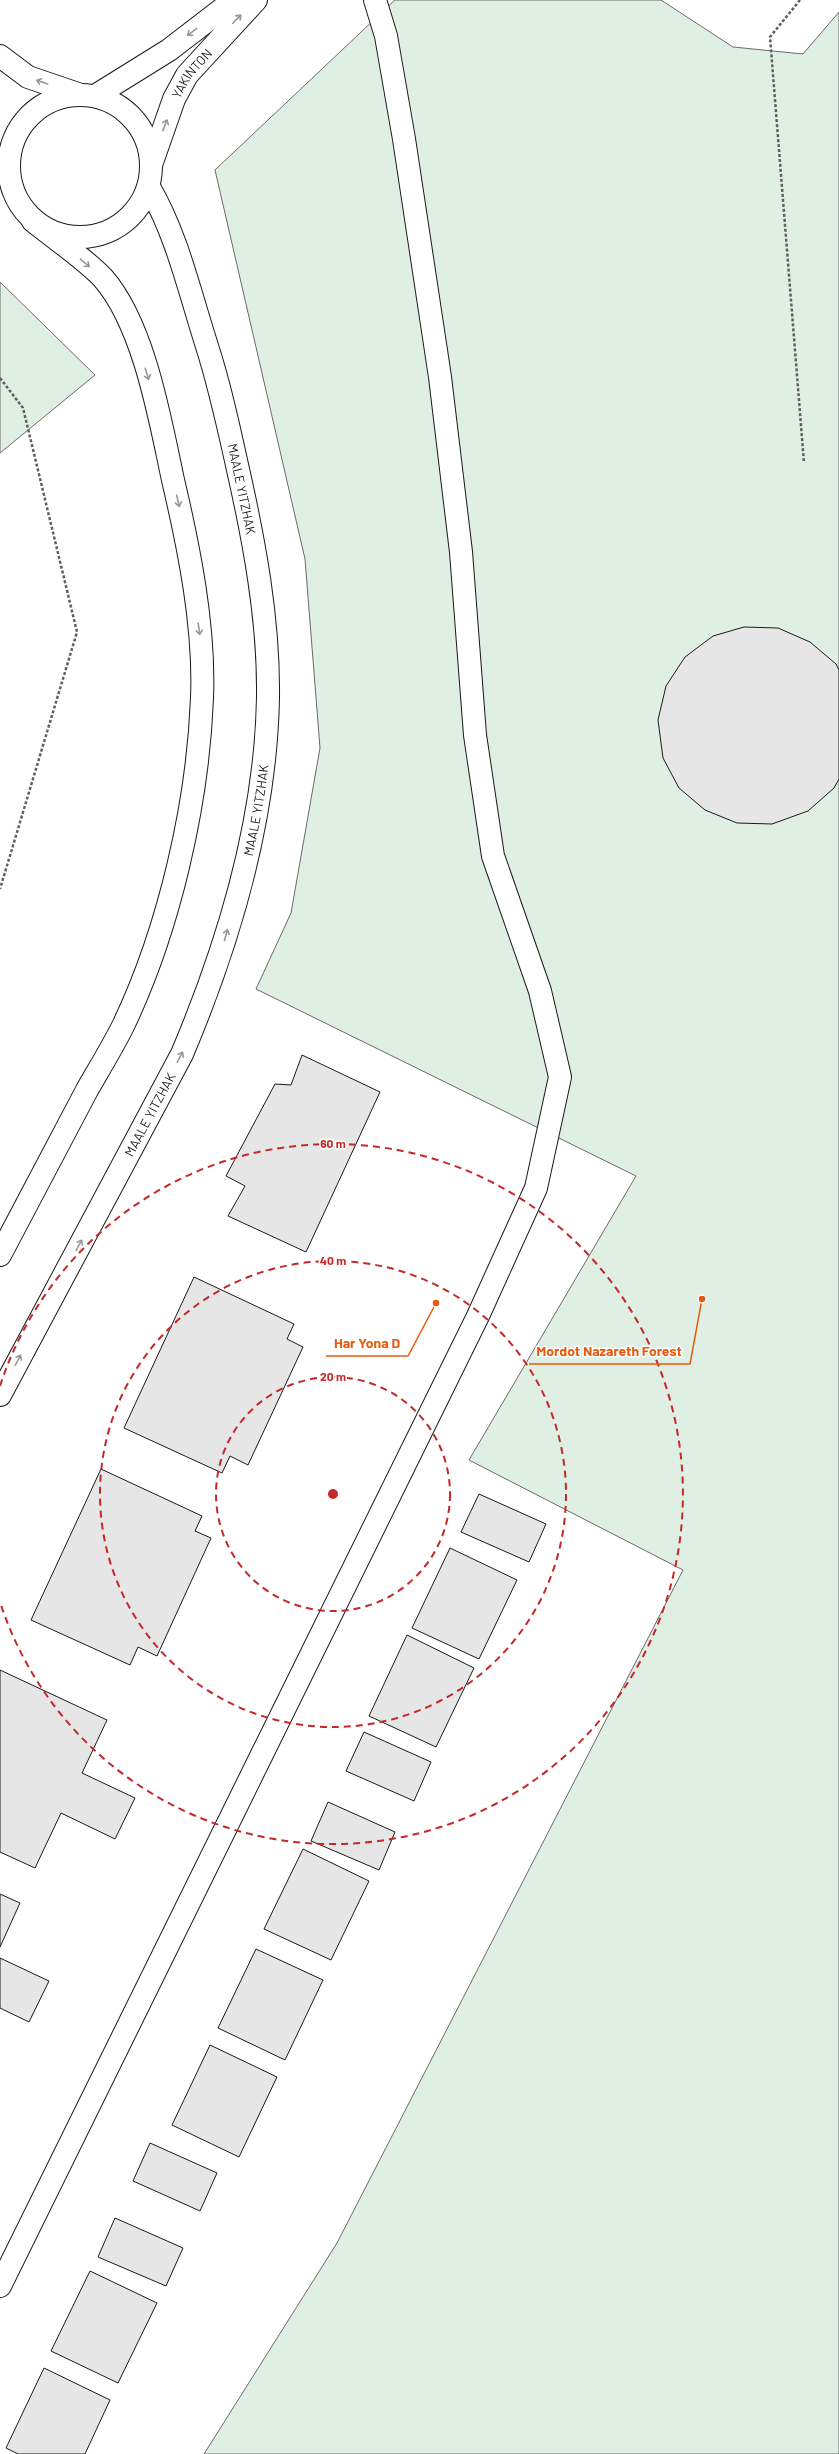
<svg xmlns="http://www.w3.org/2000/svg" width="839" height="2454" font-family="Barlow,sans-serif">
	<rect width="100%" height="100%" fill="#fff"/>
	<path fill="#e0efe3" stroke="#6a6a6a" d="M395,0H661L733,47L803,54L839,12V2454H204L337,2243L683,1570L469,1460L636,1176L256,989L291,913L320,748L305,559L215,170Z
		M0,282L95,375L0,453Z"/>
	<path fill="#e6e6e6" stroke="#1a1a1a" d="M744,627L778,628L810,642L836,664L839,670V779L834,788L808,811L772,824L737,823L705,810L679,788L663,758L658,720L666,686L685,657L713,636Z
		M302,1055L380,1092L306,1252L228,1216L245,1186L226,1176L275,1084L291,1085Z
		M194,1277L294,1324L287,1339L303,1347L248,1465L230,1456L222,1473L124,1428Z
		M101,1469L202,1516L195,1531L211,1538L157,1656L138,1647L130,1665L31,1620Z
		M479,1494L546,1524L529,1562L461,1532Z
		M450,1548L517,1580L479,1659L412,1628Z
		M407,1635L474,1668L436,1747L369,1716Z
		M0,1670L107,1720L82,1773L135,1798L115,1839L61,1813L35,1868L0,1852Z
		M364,1732L431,1762L414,1801L346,1771Z
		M328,1802L395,1832L379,1870L311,1841Z
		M303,1849L369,1881L331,1960L264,1929Z
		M0,1894L20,1903L0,1947Z
		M256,1949L323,1980L285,2060L218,2028Z
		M0,1958L49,1981L29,2022L0,2008Z
		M210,2045L277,2077L239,2157L172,2125Z
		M150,2143L217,2173L200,2211L133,2181Z
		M115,2218L183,2248L166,2286L98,2257Z
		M90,2271L157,2303L118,2383L51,2351Z
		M44,2368L110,2400L85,2454H18L6,2448Z"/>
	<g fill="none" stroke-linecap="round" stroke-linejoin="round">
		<g stroke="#1a1a1a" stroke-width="24">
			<g id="minor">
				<path d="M0,56L28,77L78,94"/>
				<circle cx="80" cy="166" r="71"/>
				<path d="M95,96L169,50L234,0"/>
				<path id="s1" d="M152,162L174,99L187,75L256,0"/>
				<path d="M0,1255C29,1200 58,1145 87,1090C99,1069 112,1048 123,1026C169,930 198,804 202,698C205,627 189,548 173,480C160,419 144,325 103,278C85,259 54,238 33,221"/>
				<path id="s2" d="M0,1395L182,1054C229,943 266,819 268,697C269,619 254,540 237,465C228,424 219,383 206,343C189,290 177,235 149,187"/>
				<path d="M0,2286L478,1316L536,1188L560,1077L540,991L493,856L475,735L461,552L440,377L404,139L386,36L375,0"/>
			</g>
		</g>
		<path stroke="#5f5f5f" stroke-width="2.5" stroke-dasharray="3 2" stroke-linecap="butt" d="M800,0L770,37L804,463
			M0,378L23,408L77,632L0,889"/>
		<use href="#minor" stroke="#fff" stroke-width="22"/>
	</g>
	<defs><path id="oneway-shaft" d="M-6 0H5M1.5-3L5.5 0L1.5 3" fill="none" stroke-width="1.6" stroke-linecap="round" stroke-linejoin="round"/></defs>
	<g stroke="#989898">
		<use href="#oneway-shaft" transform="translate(237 19) rotate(-46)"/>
		<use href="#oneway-shaft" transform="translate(192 32) rotate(142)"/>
		<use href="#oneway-shaft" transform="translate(42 82) rotate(-161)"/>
		<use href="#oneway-shaft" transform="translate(165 125) rotate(-70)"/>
		<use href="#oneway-shaft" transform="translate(85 263) rotate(40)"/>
		<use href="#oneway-shaft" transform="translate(147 374) rotate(72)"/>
		<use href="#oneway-shaft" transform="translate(178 501) rotate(77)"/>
		<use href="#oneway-shaft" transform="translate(199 629) rotate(82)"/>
		<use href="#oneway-shaft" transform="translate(226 935) rotate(-75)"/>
		<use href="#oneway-shaft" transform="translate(180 1057) rotate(-62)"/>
		<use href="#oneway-shaft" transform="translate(79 1245) rotate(-62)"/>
		<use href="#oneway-shaft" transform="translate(18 1360) rotate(-62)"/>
	</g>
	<g fill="none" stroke="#c62828" stroke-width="2" stroke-dasharray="7 5">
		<circle cx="333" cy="1494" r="117"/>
		<circle cx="333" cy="1494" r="233"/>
		<path d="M0 1386A350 350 0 1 1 0 1602"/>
	</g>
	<g text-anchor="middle" stroke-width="3" stroke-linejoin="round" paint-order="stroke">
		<g font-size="13" fill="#1a1a1a" stroke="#fff">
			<text dy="5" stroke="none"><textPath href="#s1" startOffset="98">YAKINTON</textPath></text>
			<text transform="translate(242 489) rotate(78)" y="5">MAALE YITZHAK</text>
			<text dy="5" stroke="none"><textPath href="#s2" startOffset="642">MAALE YITZHAK</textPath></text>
			<text dy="5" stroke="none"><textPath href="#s2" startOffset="318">MAALE YITZHAK</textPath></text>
		</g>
	</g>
	<circle cx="333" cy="1494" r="6" fill="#c62828" stroke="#fff" stroke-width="2"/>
	<g font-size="12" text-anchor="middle" font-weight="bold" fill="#c62828" stroke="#fff" stroke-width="3" stroke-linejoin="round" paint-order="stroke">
		<text x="333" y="1148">60 m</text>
		<text x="333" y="1265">40 m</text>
		<text x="333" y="1381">20 m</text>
	</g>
	<path fill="none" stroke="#e8590c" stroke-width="1.5" d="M436 1303L408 1356H326M702 1299L690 1364H529"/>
	<g fill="#e8590c" stroke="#fff" stroke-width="1.5">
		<circle cx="436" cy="1303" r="4"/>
		<circle cx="702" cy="1299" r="4"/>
	</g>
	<g font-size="14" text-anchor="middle" font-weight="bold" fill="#e8590c" stroke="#fff" stroke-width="3" stroke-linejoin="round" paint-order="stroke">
		<text x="367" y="1348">Har Yona D</text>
		<text x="609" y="1356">Mordot Nazareth Forest</text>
	</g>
</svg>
